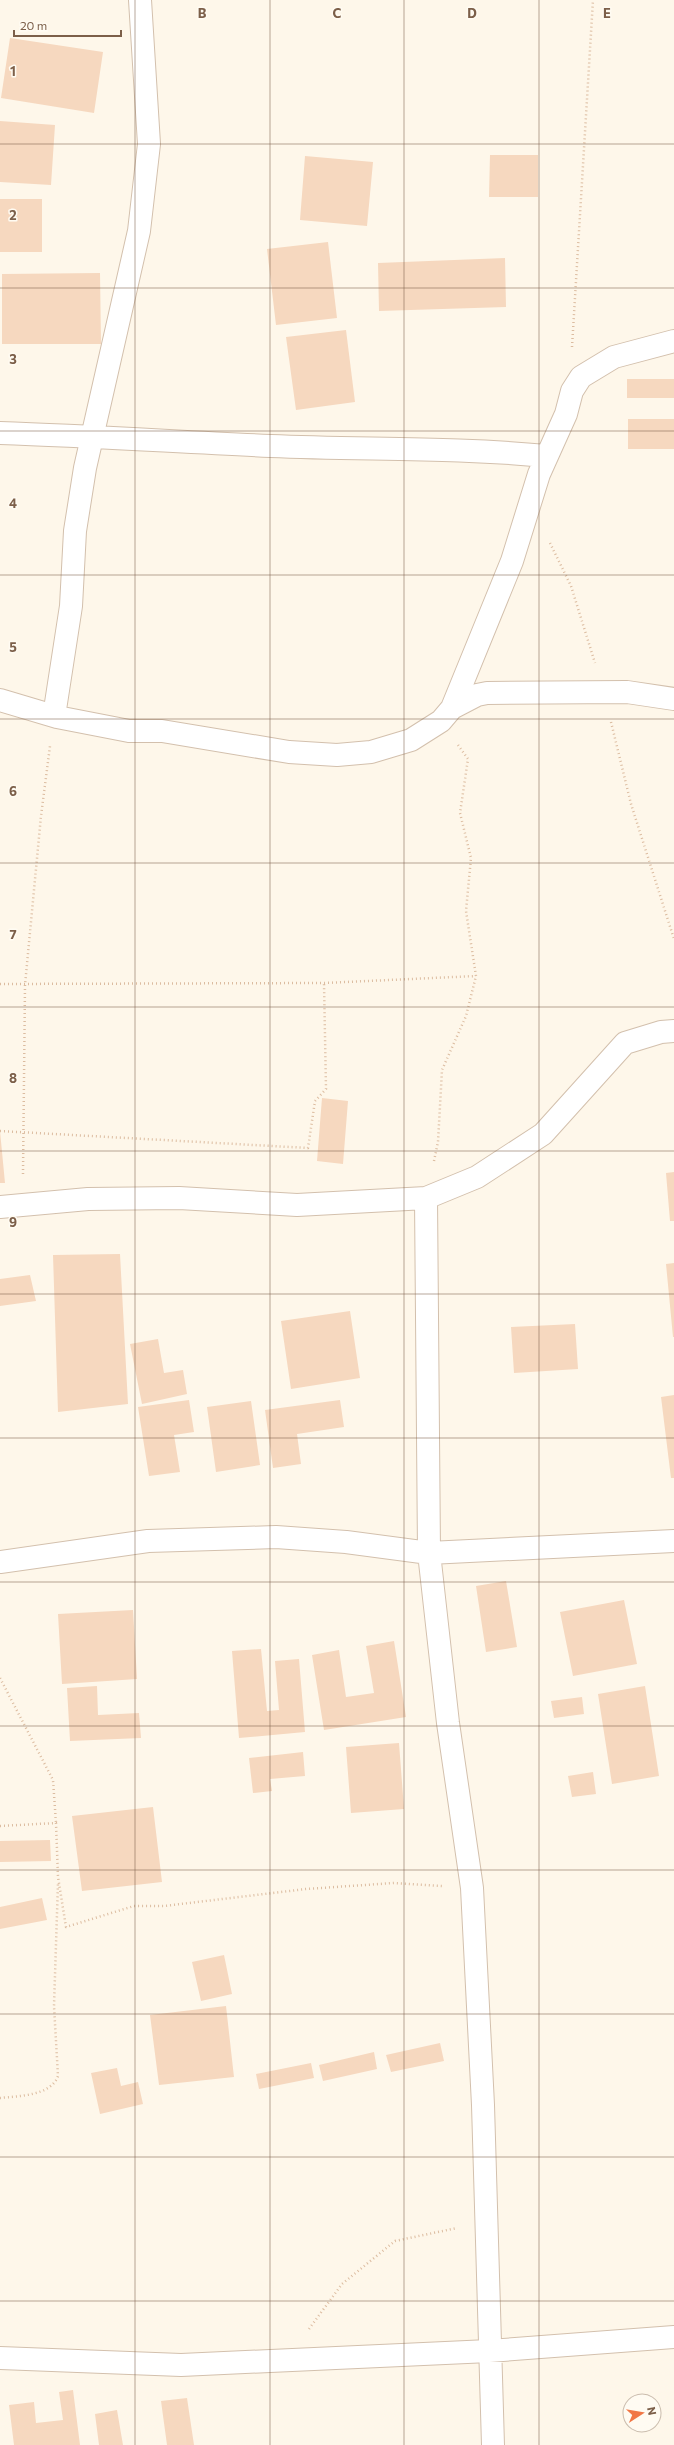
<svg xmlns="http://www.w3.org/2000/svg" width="674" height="2445" font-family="Commissioner,sans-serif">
	<rect width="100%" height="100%" fill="#fef7ea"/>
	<path fill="#f6d8bf" d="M10,38L103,52L94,113L1,98Z
		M0,121L55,125L51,185L0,182Z
		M490,155H538V197H489Z
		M305,156L373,162L367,226L300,220Z
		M0,199H42V252H0Z
		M328,242L337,318L276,325L267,249Z
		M505,258L506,307L379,311L378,263Z
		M100,273L101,344H2V274Z
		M346,330L355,402L296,410L286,337Z
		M627,379H674V398H627Z
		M628,419H674V449H628Z
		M322,1098L348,1101L343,1164L317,1161Z
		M0,1131L5,1183H0Z
		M674,1172V1221H670L666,1173Z
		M120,1254L128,1404L58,1412L53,1255Z
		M674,1263V1337H673L666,1264Z
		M30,1275L36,1301L0,1306V1279Z
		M350,1311L360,1378L291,1389L281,1321Z
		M575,1324L578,1369L514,1373L511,1327Z
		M158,1339L164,1373L183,1370L187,1394L142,1404L130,1344Z
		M674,1395V1478H671L661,1397Z
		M189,1400L194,1432L174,1435L180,1472L149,1476L138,1407Z
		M340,1400L344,1427L297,1434L301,1464L273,1468L265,1410Z
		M251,1401L260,1465L216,1472L207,1407Z
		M506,1581L517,1647L486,1652L476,1586Z
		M624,1600L637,1664L573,1676L560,1612Z
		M133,1610L137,1679L62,1684L58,1614Z
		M394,1641L406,1717L324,1730L312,1655L339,1650L346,1697L374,1693L366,1646Z
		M261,1649L267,1711L279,1710L275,1661L299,1659L305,1732L239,1738L232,1651Z
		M97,1686L98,1715L139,1713L141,1738L70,1741L67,1688Z
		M645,1686L659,1776L612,1784L598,1694Z
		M582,1697L584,1714L554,1718L551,1701Z
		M399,1743L404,1809L351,1813L346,1747Z
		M303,1752L305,1776L270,1779L272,1791L253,1793L249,1758Z
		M593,1772L596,1794L572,1797L568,1776Z
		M153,1807L162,1882L82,1891L72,1816Z
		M50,1840L51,1861L0,1862V1841Z
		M42,1898L47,1920L0,1929V1907Z
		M224,1955L232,1994L201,2001L192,1962Z
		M226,2006L234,2077L159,2085L150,2015Z
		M440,2043L444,2061L391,2072L386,2055Z
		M374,2052L377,2069L323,2081L319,2065Z
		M311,2063L314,2078L259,2089L256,2074Z
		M117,2068L121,2086L138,2082L143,2104L100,2114L91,2073Z
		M73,2390L80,2445H14L9,2405L34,2402L36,2423L63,2420L59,2392Z
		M187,2398L194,2445H167L161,2401Z
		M117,2410L123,2445H99L95,2414Z"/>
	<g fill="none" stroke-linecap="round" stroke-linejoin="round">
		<g stroke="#d3c0ad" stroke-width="24">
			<path id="minor" d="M0,433C91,436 181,442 271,446C363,450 454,447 546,456
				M0,700L57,717L129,731H162L289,752L337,755L371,752L411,740L441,721L452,708L477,695L487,693L627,692L674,699
				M452,708L512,561L539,474L566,414L572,391L581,377L614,357L674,341
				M54,716L71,606L75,531L85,468L139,231L149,144L140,0
				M426,1198L429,1553L448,1723L472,1888L483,2105L493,2445
				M0,1207L88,1199L179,1198L297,1205L426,1198L477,1177L543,1134L625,1043L661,1032L674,1031
				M0,1562L148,1541L276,1537L346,1542L429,1553L674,1541
				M0,2358L181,2365L489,2351L674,2337"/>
		</g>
		<path stroke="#dcbca0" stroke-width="2.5" stroke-dasharray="1 3" stroke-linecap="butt" d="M572,347L593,0
			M550,543L571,586L595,663
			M611,722L631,804L674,939
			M0,984L324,983L476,976
			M0,1131L308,1148L315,1101L326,1089L324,983
			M434,1161L438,1142L442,1070L466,1016L476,976L466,911L471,858L460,813L468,759L458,745
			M23,1174L25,985L41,816L50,746
			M0,1678L53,1780L56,1823
			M0,1826L56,1823L58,1877L66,1927L134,1906H164L306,1889L394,1883L442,1886
			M0,2098C18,2096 51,2096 58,2076L54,2006L58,1883
			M309,2329L342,2284L395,2241L457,2228"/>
		<use href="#minor" stroke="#fff" stroke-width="22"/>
	</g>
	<path fill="none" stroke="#7c5f49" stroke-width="1" stroke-opacity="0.55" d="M135,0V2445M270,0V2445M404,0V2445M539,0V2445M0,144H674M0,288H674M0,431H674M0,575H674M0,719H674M0,863H674M0,1007H674M0,1151H674M0,1294H674M0,1438H674M0,1582H674M0,1726H674M0,1870H674M0,2014H674M0,2157H674M0,2301H674"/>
	<g font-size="13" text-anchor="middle" font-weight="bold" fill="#7c5f49" stroke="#fffbf2" stroke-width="3" stroke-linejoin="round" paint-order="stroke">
		<text x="202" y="18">B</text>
		<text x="337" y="18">C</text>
		<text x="472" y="18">D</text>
		<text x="607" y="18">E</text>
		<text x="13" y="76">1</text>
		<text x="13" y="220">2</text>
		<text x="13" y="364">3</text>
		<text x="13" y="508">4</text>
		<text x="13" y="652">5</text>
		<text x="13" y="796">6</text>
		<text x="13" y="939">7</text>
		<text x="13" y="1083">8</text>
		<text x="13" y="1227">9</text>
	</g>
	<g transform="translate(642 2413) rotate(78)"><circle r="19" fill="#fffbf2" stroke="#cbbdae"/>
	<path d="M0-3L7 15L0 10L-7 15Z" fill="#f17746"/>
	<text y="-6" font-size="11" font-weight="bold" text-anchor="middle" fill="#7c5f49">N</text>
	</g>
	<path d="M14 30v6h107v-6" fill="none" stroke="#7c5f49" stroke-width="2"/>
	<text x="20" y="30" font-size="12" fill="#7c5f49" stroke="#fffbf2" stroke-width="3" paint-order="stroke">20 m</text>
</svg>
